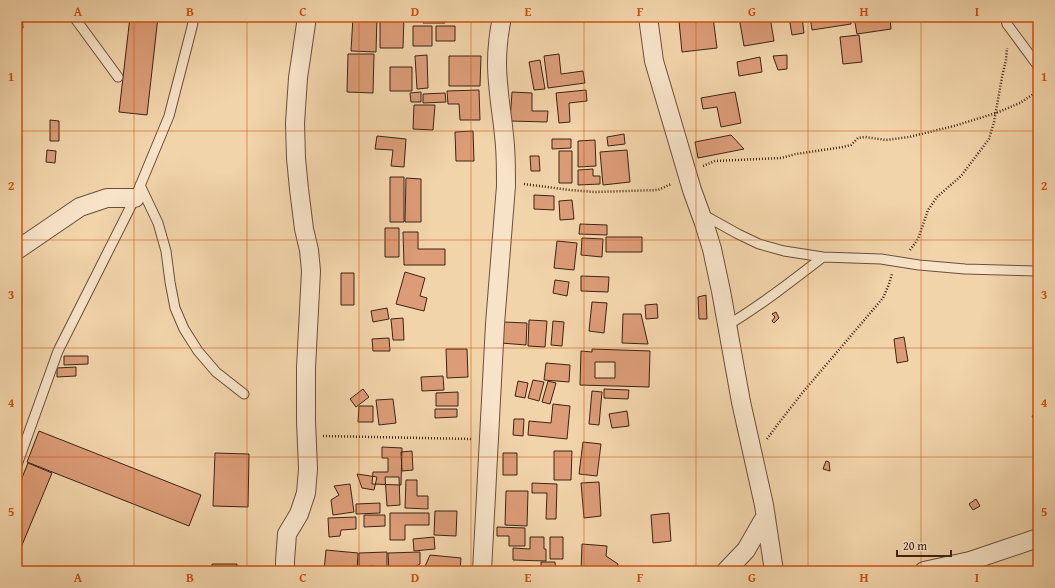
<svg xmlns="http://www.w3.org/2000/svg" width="1055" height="588" font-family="'Gentium Book Plus',serif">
	<rect width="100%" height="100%" fill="#f2d4aa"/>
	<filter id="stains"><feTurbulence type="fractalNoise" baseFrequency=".005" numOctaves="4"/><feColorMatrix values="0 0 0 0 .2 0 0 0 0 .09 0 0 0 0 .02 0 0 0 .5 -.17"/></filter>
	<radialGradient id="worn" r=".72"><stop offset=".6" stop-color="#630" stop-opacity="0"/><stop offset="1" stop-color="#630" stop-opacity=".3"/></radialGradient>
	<path fill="#db9c77" stroke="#3e2315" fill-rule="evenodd" d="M17,17H22L23,28H18V32H17Z
		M130,17H158L147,115L119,112Z
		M353,17H377L376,52L351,51Z
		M380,17H404L403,48H380Z
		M423,17H445V23H423Z
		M708,17H713L717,48L682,52L679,21Z
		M739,17H770L774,41L744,46Z
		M789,17H802L804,33L792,35Z
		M810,17H850L851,24L812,30Z
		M854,17H890L891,29L857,34Z
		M413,26H432V46H413Z
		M436,26H455V41H436Z
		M859,35L862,62L843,64L840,37Z
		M348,54H374L373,93L347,92Z
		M559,54L561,74L583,71L585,83L548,88L544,56Z
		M427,55L428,88L417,89L415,56Z
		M787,55V69L778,70L773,56Z
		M449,56H481L480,86H449Z
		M760,57L762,72L739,76L737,62Z
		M540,60L545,89L534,90L529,62Z
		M390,67H412V91H390Z
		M479,90L480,120H460L459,104H448L447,91Z
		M586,90L587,101L569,103L570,122L559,123L556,93Z
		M421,92V102H411L410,93Z
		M512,92L532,93V111H548L547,122L510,121Z
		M735,92L741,123L721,127L717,107L703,109L701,98Z
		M445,93L446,102L423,103V94Z
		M414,105H435L433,130L413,129Z
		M50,120L59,121V141H50Z
		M473,131L474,161H456L455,132Z
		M624,134L625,144L608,146L607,137Z
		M731,135L744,149L698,158L695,142Z
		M377,136L406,139L404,167L391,166L393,150L375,149Z
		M552,139H571V148L552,149Z
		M595,140L596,166L578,167V141Z
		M47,150L56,151L55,163L46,162Z
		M627,150L630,182L603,185L600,152Z
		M559,151H572V183H559Z
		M530,156H539L540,171H531Z
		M593,169V176H600V184L578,185V170Z
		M390,177H404V222H390Z
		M406,178L421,179V222H405Z
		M534,195L554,196V210L534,209Z
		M572,200L574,219L560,220L559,201Z
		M580,224L607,225V235L579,234Z
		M385,228H399V257H385Z
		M403,232H418V249H445V265H404Z
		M606,237H642V252H606Z
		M582,238L603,239L602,257L581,255Z
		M557,241L577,243L574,270L554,268Z
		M405,272L425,278L420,296L427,298L424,311L396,304Z
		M341,273H354V305H341Z
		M581,276L609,277L608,292L581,291Z
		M555,280L569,282L567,296L553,293Z
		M706,295L707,319H699L698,297Z
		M592,302L607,303L604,333L589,331Z
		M657,304L658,318L646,319L645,305Z
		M387,308L389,319L373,322L371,311Z
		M776,312L779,318L774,323L772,321L775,317L772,314Z
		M623,314H641L648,344L622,343Z
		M403,318L404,340H393L391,319Z
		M529,320L547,321L545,347L528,346Z
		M553,321L564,322L562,346L551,345Z
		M503,322L527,323L526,345L501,343Z
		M904,337L908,361L897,363L894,339Z
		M389,338L390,351H373L372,339Z
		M446,349H467L468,377L447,378Z
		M592,349L650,351L649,387L580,385L581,351L592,352ZM595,362H615V378H595Z
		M64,356H88V364L64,365Z
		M546,363L570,365L569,382L544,380Z
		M76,367V376L57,377V368Z
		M443,376L444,390L422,391L421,377Z
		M533,380L544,382L539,401L528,398Z
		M518,381L528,383L525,398L515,396Z
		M548,381L556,383L550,404L542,402Z
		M363,389L369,397L356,407L350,399Z
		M604,389L629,390L628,399L604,398Z
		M592,391L602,392L599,425L589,424Z
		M458,392V406H436V393Z
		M393,399L396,423L379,425L376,400Z
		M553,404L570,406L567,439L528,435L529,421L551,423Z
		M359,406H373V422H358Z
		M435,409H457V417L435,418Z
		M627,411L629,426L612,428L609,414Z
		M1038,413V427L1032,416Z
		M514,419H524L523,436L513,435Z
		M39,431L201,495L189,526L27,462Z
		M583,442L601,444L597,476L579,474Z
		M382,447L402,448L401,485L372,484L373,472H388V458H382Z
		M412,451L413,470L402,471L401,452Z
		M554,451H572L571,480H554Z
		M215,453L249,454L248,507L213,506Z
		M503,453H517V475H503Z
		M826,461L829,462L830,471L823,469Z
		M28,463L52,473L17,557V490Z
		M357,474L377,477L374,490L362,488Z
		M385,477H399L400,505L387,506Z
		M406,480H417V496H428V509L405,508Z
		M599,482L601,516L584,518L581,483Z
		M532,483L557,484L556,519H546L547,493H532Z
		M350,484L354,512L333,515L331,500L339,495L334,486Z
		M506,491H528L527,526L505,525Z
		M976,499L980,506L973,510L969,504Z
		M380,503V513L356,514V504Z
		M435,511H457L456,536L434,535Z
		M390,513H429V525H405V540H390Z
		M669,513L671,541L653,543L651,515Z
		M364,515H385V526L364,527Z
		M356,517V529L341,530L340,536L329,537L328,518Z
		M497,527L525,528V546H509V536H497Z
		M434,537L435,549L414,551L413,539Z
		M530,537H544V549H546V561L513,560V548L530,549Z
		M550,537H563V559H550Z
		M582,544L607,546L606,556L618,564L616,571H581Z
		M326,550L358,553L357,571H324Z
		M387,552V571H374V566L359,567V553Z
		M420,552V564L413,568V571H389L388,553Z
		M430,555L461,558L460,571H423Z
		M541,562H555L556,571H541Z
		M212,564H237V571H212Z"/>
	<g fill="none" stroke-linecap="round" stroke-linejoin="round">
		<g stroke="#6b4f3a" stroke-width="11">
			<path id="service" d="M74,17L118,77
				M1005,17L1007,24L1038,66
				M140,185L158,223L166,251L170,282L175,308L184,329L198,351L216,372L244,394
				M702,214L738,234L759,244L784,251L823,257L881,259L919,265L965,269L1038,271
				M728,325C761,305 792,281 823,257
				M17,465L58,351L135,198L169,116L192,27L194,17"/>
		</g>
		<g stroke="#6b4f3a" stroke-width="20">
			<path id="minor" d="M648,17L654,61L692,190L704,223L712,249L721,291L741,402L764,505L774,571
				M17,250L80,207L107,198H135
				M285,571V561L287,534L299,514L306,493L308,469L306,421V368L311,271L309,250L304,229L299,189L296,158L295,123L298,78L307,17
				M482,571L495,324L506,186C506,173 506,159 505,146C503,118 497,91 497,63C497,47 499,32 502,17
				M726,571L746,550L765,517
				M924,571L970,561L1038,538"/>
		</g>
		<path stroke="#3e2315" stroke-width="2.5" stroke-dasharray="1 2" stroke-linecap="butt" d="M703,166L715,161L781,158L796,154L843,147L851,145L858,138L865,137L886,140L909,137L954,126L996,113L1020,103L1038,91
			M524,184L570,190L595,192L658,190L671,184
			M910,250L918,239L928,210L937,197L961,176L989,139L994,122L1002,77L1006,60L1007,48
			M323,436L472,439
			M767,439L778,424L803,392L883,298L889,284L892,274"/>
		<use href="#service" stroke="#f7e3c8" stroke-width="9"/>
		<use href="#minor" stroke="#f7e3c8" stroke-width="18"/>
	</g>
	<path fill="none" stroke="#ce510d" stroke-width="1" stroke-opacity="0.55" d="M134,17V571M247,17V571M359,17V571M471,17V571M584,17V571M696,17V571M808,17V571M921,17V571M17,131H1038M17,240H1038M17,348H1038M17,457H1038"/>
	<rect width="1055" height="588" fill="none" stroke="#f2d4aa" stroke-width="44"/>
	<path d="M897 550v6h54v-6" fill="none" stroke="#3e2315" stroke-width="2"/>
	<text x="903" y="550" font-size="12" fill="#3e2315" stroke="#f7e3c8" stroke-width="3" paint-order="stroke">20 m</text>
	<rect x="22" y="22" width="1011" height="544" fill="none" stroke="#ce510d" stroke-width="1.5"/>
	<g font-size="13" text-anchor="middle" font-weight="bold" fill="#ce510d">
		<text x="78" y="16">A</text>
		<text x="190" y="16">B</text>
		<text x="303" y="16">C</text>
		<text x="415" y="16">D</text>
		<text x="528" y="16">E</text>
		<text x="640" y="16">F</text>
		<text x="752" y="16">G</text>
		<text x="864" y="16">H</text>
		<text x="977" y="16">I</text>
		<text x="11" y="81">1</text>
		<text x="1044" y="81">1</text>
		<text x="11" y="190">2</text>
		<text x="1044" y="190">2</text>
		<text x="11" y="299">3</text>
		<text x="1044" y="299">3</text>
		<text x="11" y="407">4</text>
		<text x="1044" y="407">4</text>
		<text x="11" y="516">5</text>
		<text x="1044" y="516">5</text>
		<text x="78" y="582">A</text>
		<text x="190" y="582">B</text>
		<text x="303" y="582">C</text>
		<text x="415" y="582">D</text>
		<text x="528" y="582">E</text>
		<text x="640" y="582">F</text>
		<text x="752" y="582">G</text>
		<text x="864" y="582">H</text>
		<text x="977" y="582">I</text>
	</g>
	<rect width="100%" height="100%" filter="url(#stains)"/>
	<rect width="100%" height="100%" fill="url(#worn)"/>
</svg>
